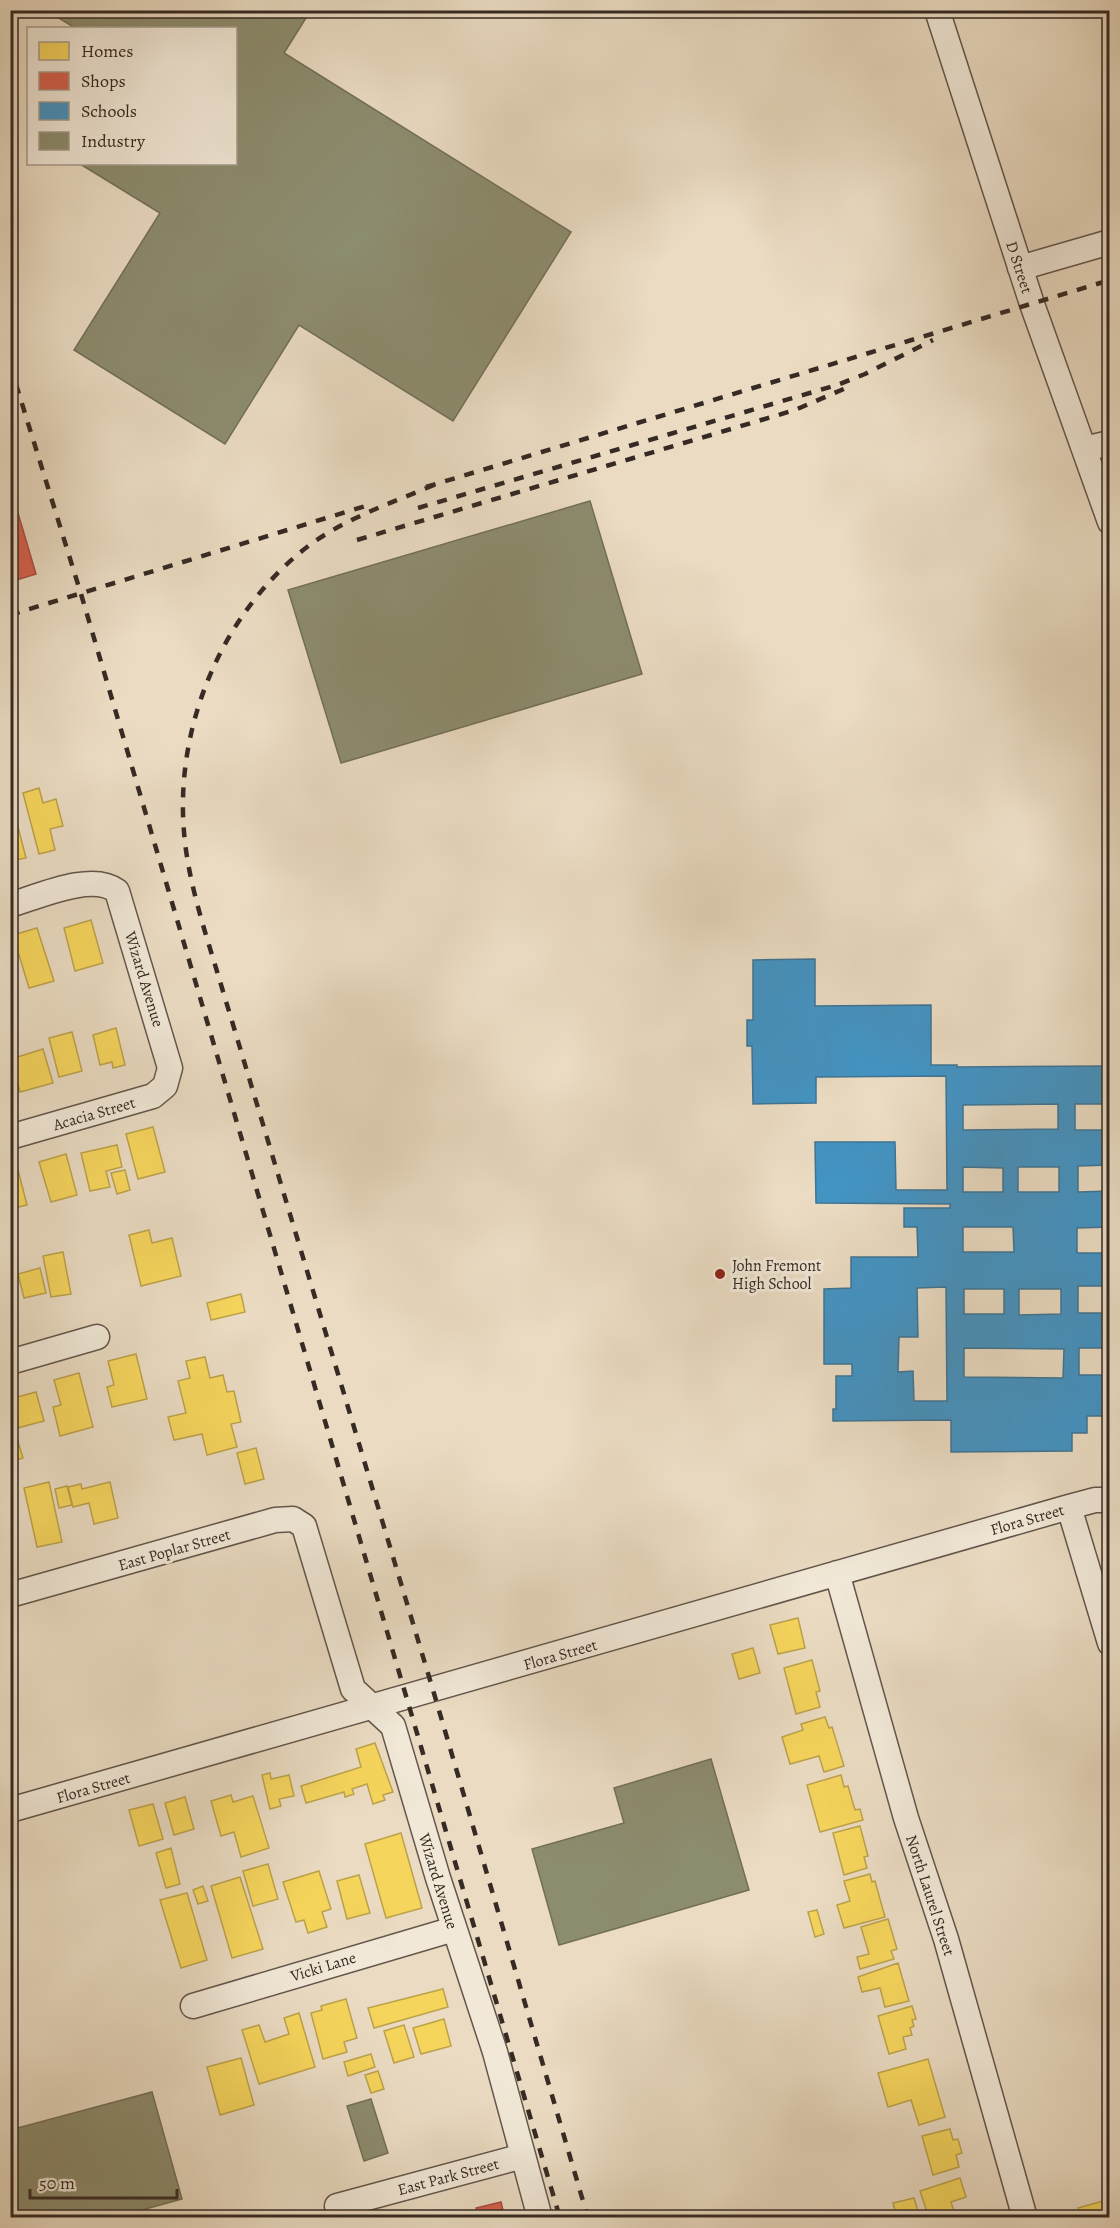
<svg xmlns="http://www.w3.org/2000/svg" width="1120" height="2228" font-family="Alegreya,serif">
	<rect width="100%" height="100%" fill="#eadbc2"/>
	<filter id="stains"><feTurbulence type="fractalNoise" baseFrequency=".00333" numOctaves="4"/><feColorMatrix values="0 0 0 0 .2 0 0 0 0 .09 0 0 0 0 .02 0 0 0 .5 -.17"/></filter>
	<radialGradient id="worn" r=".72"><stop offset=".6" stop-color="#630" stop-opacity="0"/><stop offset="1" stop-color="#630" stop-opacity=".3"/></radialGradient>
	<path fill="#f6d55c" stroke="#bca24b" stroke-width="1.5" d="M39,788L43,803L56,799L63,826L50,829L55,850L39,854L23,793Z
		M10,796L26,858L10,861Z
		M91,920L103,963L75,971L64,928Z
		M37,928L54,981L29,988L13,935Z
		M116,1028L125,1065L113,1068L112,1062L100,1065L93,1035Z
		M72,1032L82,1071L59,1077L49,1038Z
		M43,1049L53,1083L20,1092L11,1059Z
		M153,1127L165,1172L138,1179L126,1134Z
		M117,1145L122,1167L106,1171L110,1187L90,1191L81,1153Z
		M66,1154L77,1195L51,1202L39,1162Z
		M18,1170L27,1205L10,1209V1172Z
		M125,1170L130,1190L117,1194L111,1173Z
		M149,1230L152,1243L172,1238L181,1276L141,1286L129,1235Z
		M63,1252L71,1294L51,1297L43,1256Z
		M40,1268L46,1293L24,1298L18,1274Z
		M241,1294L245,1312L211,1320L207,1303Z
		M136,1354L147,1399L112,1407L107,1387L114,1385L108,1361Z
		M205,1357L210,1378L223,1375L227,1392L234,1391L241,1422L231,1424L237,1447L207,1455L202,1434L174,1440L168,1417L186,1413L178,1381L190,1378L186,1361Z
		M79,1373L93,1427L60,1436L53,1407L61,1405L54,1380Z
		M36,1392L44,1421L10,1430V1399Z
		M15,1432L23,1458L10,1462V1434Z
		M256,1448L264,1479L245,1484L237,1453Z
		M49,1482L62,1542L37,1547L24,1488Z
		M110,1482L118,1518L94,1524L89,1503L73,1507L68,1487L81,1484L82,1489Z
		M67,1486L72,1505L59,1508L55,1489Z
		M798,1618L805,1648L778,1654L770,1625Z
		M753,1648L760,1673L739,1679L732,1654Z
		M812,1660L820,1691L816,1692L820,1707L796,1714L784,1668Z
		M825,1717L829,1728L832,1727L844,1766L824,1772L819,1756L790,1764L782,1737L803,1730L801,1724Z
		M375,1743L393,1792L383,1795L385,1800L373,1804L367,1784L352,1789L354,1794L345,1797L344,1792L306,1803L301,1786L361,1767L356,1749Z
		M270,1773L271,1779L289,1775L294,1796L279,1799L281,1806L270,1809L262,1775Z
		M841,1775L844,1787L848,1786L855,1810L860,1809L863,1820L820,1832L807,1785Z
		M231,1795L233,1802L253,1796L269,1848L241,1857L234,1832L221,1836L211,1801Z
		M185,1797L194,1829L174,1835L165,1803Z
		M153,1804L163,1839L139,1846L129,1810Z
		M860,1826L868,1856L864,1857L867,1868L844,1875L833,1833Z
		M401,1833L422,1908L386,1918L365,1844Z
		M171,1848L180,1884L166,1888L156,1853Z
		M268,1864L278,1899L253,1906L243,1871Z
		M319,1871L331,1909L322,1912L327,1927L308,1933L304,1920L296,1922L283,1882Z
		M870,1874L872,1882L875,1881L885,1917L844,1928L837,1905L850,1901L844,1881Z
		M359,1875L370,1913L347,1919L337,1881Z
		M240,1877L263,1949L232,1958L211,1886Z
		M203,1886L208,1901L198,1904L193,1890Z
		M187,1893L207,1960L181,1968L160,1900Z
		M817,1910L824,1934L815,1937L808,1912Z
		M888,1919L897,1949L891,1951L894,1959L860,1969L857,1957L869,1954L861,1927Z
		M898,1963L909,2001L885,2007L880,1988L862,1992L858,1977Z
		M443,1989L448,2007L374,2028L368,2008Z
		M346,1999L357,2038L344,2042L347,2052L323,2059L311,2013L322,2010L321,2006Z
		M912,2006L916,2019L912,2020L914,2026L910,2028L912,2035L903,2037L906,2049L889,2054L878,2016Z
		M299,2013L315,2067L259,2084L242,2030L259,2025L265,2042L289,2034L284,2018Z
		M444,2019L451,2046L421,2054L413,2028Z
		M404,2025L414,2057L394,2063L384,2031Z
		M371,2054L375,2067L348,2076L344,2062Z
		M241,2058L254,2105L220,2115L207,2067Z
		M928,2059L945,2117L919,2125L911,2100L888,2107L878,2073Z
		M378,2071L384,2089L371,2093L365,2075Z
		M950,2129L953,2140L958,2139L962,2153L956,2155L959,2167L933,2175L922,2136Z
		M960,2178L966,2197L951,2202L956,2218H929L920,2191Z
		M914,2198L920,2218H897L893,2203Z
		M1110,2199V2218H1080L1078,2208Z"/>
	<path fill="#d6604d" stroke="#a65041" stroke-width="1.5" d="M10,486L36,574L10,582Z
		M501,2202L505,2218H479L476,2208Z"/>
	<path fill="#4393c3" stroke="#3f7493" stroke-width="1.5" fill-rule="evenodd" d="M1106,878H1110V941H1105Z
		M815,959V1006L931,1005V1065H957V1067L1110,1066V1104H1075V1130H1110V1165L1078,1166V1192L1110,1191V1227L1077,1228V1253H1110V1286H1078V1313H1110V1348H1079V1375H1110V1416H1087V1433H1072V1451L951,1452V1420L833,1421V1409H836V1376H852V1364H824V1289L851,1288V1257H918L917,1227H904V1208H950V1204L816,1203L815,1142H895L896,1190H947L946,1076L816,1077V1103L753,1104L752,1046H747V1020H753V960ZM1058,1104V1129L963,1130V1105ZM963,1167L1003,1168V1192H963ZM1018,1167H1059V1192H1018ZM963,1227H1013L1014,1252H963ZM946,1287L947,1401H914L913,1371L898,1372L899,1337H918L917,1288ZM964,1289H1004V1314H964ZM1019,1289H1061V1314L1019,1315ZM964,1348L1064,1349L1063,1378L964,1377Z"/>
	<path fill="#8c8c6e" stroke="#726f58" stroke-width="1.5" d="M46,10H311L284,53L571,232L453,421L299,325L225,444L74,350L160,213L80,164H236V28H75Z
		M590,501L642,674L341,763L288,590Z
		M711,1759L749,1890L559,1945L532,1849L624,1823L614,1788Z
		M152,2092L182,2199L113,2218H10V2130Z
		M371,2099L388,2153L364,2161L347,2106Z"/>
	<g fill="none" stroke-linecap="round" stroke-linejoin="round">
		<g stroke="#63564c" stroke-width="27">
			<path id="minor" d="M937,10L1032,304L1110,522
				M1020,268L1110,242
				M1084,449L1110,443
				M10,905C40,896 92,872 117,891L170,1068L165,1086L153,1096L10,1137
				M10,1362L97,1337
				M1069,1507L1110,1643
				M837,1573L906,1818L946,1939L1025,2218
				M10,1595L275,1520L293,1519L304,1526L353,1689L393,1726L438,1878L495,2052L540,2218
				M10,1810L1069,1507L1095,1500H1110
				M193,2006L454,1929
				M337,2206L523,2156"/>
		</g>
		<use href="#minor" stroke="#f1e8d7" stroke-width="24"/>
		<path stroke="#362a24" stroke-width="4.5" stroke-dasharray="10 10" stroke-linecap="butt" d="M10,365L81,594L560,2218
			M434,485C391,503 344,519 307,547C222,613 175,726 184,832C188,882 205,931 219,978L433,1690L588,2218
			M426,487L1110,280
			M418,508L837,385L865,374L933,340
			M357,540L795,410L846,388
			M10,615L372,504"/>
	</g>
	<circle fill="#8f2418" stroke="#f1e8d7" stroke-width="2" cx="720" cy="1274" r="6"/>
	<g text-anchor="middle" stroke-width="6" stroke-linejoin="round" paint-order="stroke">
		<g font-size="16" fill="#362a24" stroke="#f1e8d7">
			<text transform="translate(1020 267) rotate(72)" y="6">D Street</text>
			<text transform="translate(145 979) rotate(73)" y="6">Wizard Avenue</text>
			<text transform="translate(94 1113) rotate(-16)" y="6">Acacia Street</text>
			<text transform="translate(1027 1519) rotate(-16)" y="6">Flora Street</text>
			<text transform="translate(174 1549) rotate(-16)" y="6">East Poplar Street</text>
			<text transform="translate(560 1654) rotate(-16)" y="6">Flora Street</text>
			<text transform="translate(93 1787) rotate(-16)" y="6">Flora Street</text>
			<text transform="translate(439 1881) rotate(73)" y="6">Wizard Avenue</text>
			<text transform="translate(931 1895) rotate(72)" y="6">North Laurel Street</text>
			<text transform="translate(323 1966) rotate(-17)" y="6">Vicki Lane</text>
			<text transform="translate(448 2176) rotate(-15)" y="6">East Park Street</text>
		</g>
		<g font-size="16" fill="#362a24" stroke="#f1e8d7" text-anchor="start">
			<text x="732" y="1271">John Fremont<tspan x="732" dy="18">High School</tspan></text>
		</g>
	</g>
	<rect width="1120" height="2228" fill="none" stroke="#eadbc2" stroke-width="36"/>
	<rect x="12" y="12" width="1096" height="2204" fill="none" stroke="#362a24" stroke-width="3"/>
	<rect x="18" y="18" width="1084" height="2192" fill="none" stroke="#362a24" stroke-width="1.5"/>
	<rect x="27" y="27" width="210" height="138" fill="#f1e8d7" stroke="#a69c8f" stroke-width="1.5"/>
	<rect x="39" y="42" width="30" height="18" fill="#f6d55c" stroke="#a69c8f" stroke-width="1.5"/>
	<text x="81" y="57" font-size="18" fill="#362a24">Homes</text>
	<rect x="39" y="72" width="30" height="18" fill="#d6604d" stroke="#a69c8f" stroke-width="1.5"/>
	<text x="81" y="87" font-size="18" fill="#362a24">Shops</text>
	<rect x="39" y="102" width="30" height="18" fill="#4393c3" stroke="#a69c8f" stroke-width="1.5"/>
	<text x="81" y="117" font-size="18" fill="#362a24">Schools</text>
	<rect x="39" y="132" width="30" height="18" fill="#8c8c6e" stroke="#a69c8f" stroke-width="1.5"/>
	<text x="81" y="147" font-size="18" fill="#362a24">Industry</text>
	<path d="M30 2189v9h147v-9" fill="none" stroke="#362a24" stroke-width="3"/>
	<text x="39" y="2189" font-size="18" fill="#362a24" stroke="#f1e8d7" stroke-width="4.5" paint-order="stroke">50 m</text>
	<rect width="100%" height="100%" filter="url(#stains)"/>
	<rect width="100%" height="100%" fill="url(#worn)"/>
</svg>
